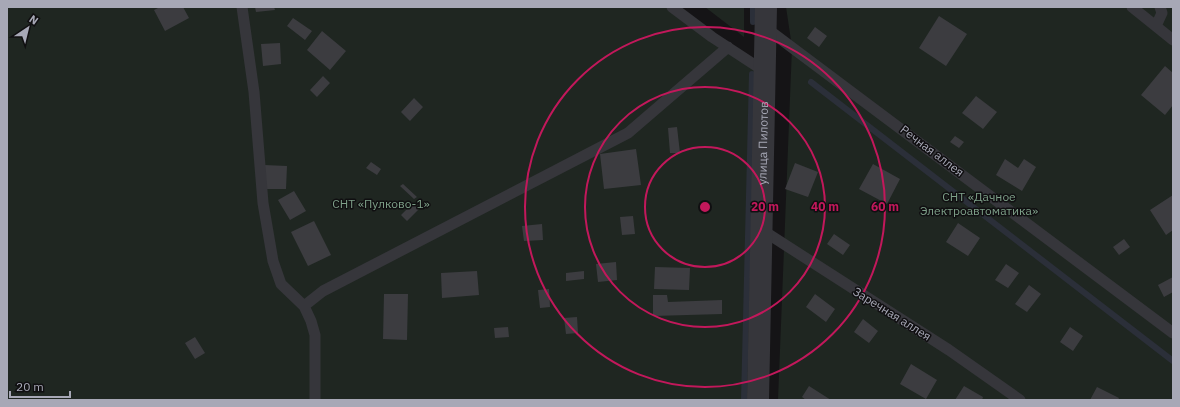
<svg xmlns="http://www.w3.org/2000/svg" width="1180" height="407" font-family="'IBM Plex Sans',sans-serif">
	<rect width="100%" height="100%" fill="#151416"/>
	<path fill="#1f2621" d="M7,7H672L755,69L748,400H7Z
		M705,7H744V37Z
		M786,7H1173V400H778L792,47Z"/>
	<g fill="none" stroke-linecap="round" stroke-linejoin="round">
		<path stroke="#2b2f39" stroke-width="6" d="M753,7V22
			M811,82L1173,361
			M744,400L752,74"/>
	</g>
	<path fill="#3c3c40" d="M160,7H183L189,18L165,31L154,10Z
		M255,7H274L275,10L256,12Z
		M939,16L967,34L946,66L919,48Z
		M293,18L312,31L305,40L287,26Z
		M815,27L827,36L819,47L807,38Z
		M322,31L346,51L330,70L307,50Z
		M280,43L281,64L263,66L261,44Z
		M1165,66L1173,73V105L1165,115L1141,95Z
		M323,76L330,83L317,97L310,90Z
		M976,96L997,112L983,129L962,113Z
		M414,98L423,107L410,121L401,112Z
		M677,127L680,153H670L668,128Z
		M955,136L964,142L959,148L950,142Z
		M636,149L641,185L604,189L600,154Z
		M1005,159L1018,168L1024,159L1036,167L1022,191L996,175Z
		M371,162L381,169L377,175L366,168Z
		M795,163L818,172L808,197L785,189Z
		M873,164L900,179L887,204L859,189Z
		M264,165L287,166L286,189H264Z
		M403,184L417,197L414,199L400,186Z
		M294,191L306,211L290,220L278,200Z
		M1173,195V230L1166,235L1150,210Z
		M413,203L419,209L407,221L401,215Z
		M633,216L635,234L622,235L620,217Z
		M314,221L331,255L308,266L291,232Z
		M958,223L980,238L968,256L946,242Z
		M542,224L543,240L524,241L522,226Z
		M834,234L850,245L843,255L827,244Z
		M1124,239L1130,247L1119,255L1113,247Z
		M616,262L617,280L598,282L596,264Z
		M1006,264L1019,273L1008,288L995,280Z
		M655,267L690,268L689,290L654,289Z
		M477,271L479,295L442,298L441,273Z
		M584,271V279L566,281V273Z
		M1173,277V292L1164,297L1158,285Z
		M1029,285L1041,294L1027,312L1015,304Z
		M549,289L550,307L540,308L538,290Z
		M384,294H408L407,340L383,339Z
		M815,294L835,309L826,322L806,307Z
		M653,295H667L668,302L722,300V314L653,316Z
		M577,317L578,333L566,334L564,318Z
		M863,319L878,331L869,343L854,332Z
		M508,327L509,337L495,338L494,328Z
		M1070,327L1083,336L1073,351L1060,342Z
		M195,337L205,353L195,359L185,343Z
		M911,364L937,380L926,399L900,384Z
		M809,386L831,400H806L802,397Z
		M964,386L983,397L982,400H955Z
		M1097,387L1119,398L1118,400H1090Z"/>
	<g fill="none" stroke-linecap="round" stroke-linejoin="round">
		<path stroke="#36363b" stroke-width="11" d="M242,7L254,92L263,203L273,261L281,284L304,306L311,321L315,335V400
			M672,7L712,37L764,71
			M1132,7L1173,40
			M1156,26L1162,13L1160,7
			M766,28L1173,333
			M762,230L949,350L1020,400
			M304,306L323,291L628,133L728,47"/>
		<path stroke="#36363b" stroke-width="22" id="s1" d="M758,400L766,7"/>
	</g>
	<g fill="none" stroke="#c2185b" stroke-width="2">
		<circle cx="705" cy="207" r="60"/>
		<circle cx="705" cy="207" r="120"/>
		<circle cx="705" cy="207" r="180"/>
	</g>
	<g text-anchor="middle" stroke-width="3" stroke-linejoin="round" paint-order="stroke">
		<g font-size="12" fill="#a7a8b6" stroke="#100f11">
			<text dy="4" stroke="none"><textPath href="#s1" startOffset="257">улица Пилотов</textPath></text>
			<text transform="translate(932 151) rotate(37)" y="4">Речная аллея</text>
			<text transform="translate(892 314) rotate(32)" y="4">Заречная аллея</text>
		</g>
		<g font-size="12" fill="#7ea089" stroke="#100f11">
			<text x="979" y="201">СНТ «Дачное<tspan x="979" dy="14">Электроавтоматика»</tspan></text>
			<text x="381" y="208">СНТ «Пулково-1»</text>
		</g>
	</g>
	<circle cx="705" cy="207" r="6" fill="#c2185b" stroke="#100f11" stroke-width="2"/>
	<g font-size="12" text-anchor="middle" font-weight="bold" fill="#c2185b" stroke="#100f11" stroke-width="3" stroke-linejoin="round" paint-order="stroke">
		<text x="765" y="211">20 m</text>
		<text x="825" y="211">40 m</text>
		<text x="885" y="211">60 m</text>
	</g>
	<rect width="1180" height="407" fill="none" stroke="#a7a8b6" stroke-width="16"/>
	<g transform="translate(28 28) rotate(35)" stroke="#100f11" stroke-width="3" paint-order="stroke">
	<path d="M0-3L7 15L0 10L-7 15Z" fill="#a7a8b6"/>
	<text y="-6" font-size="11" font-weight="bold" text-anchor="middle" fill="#a7a8b6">N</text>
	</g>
	<path d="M10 391v6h60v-6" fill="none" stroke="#a7a8b6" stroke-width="2"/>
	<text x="16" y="391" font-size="12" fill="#a7a8b6" stroke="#100f11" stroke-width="3" paint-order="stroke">20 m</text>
</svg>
